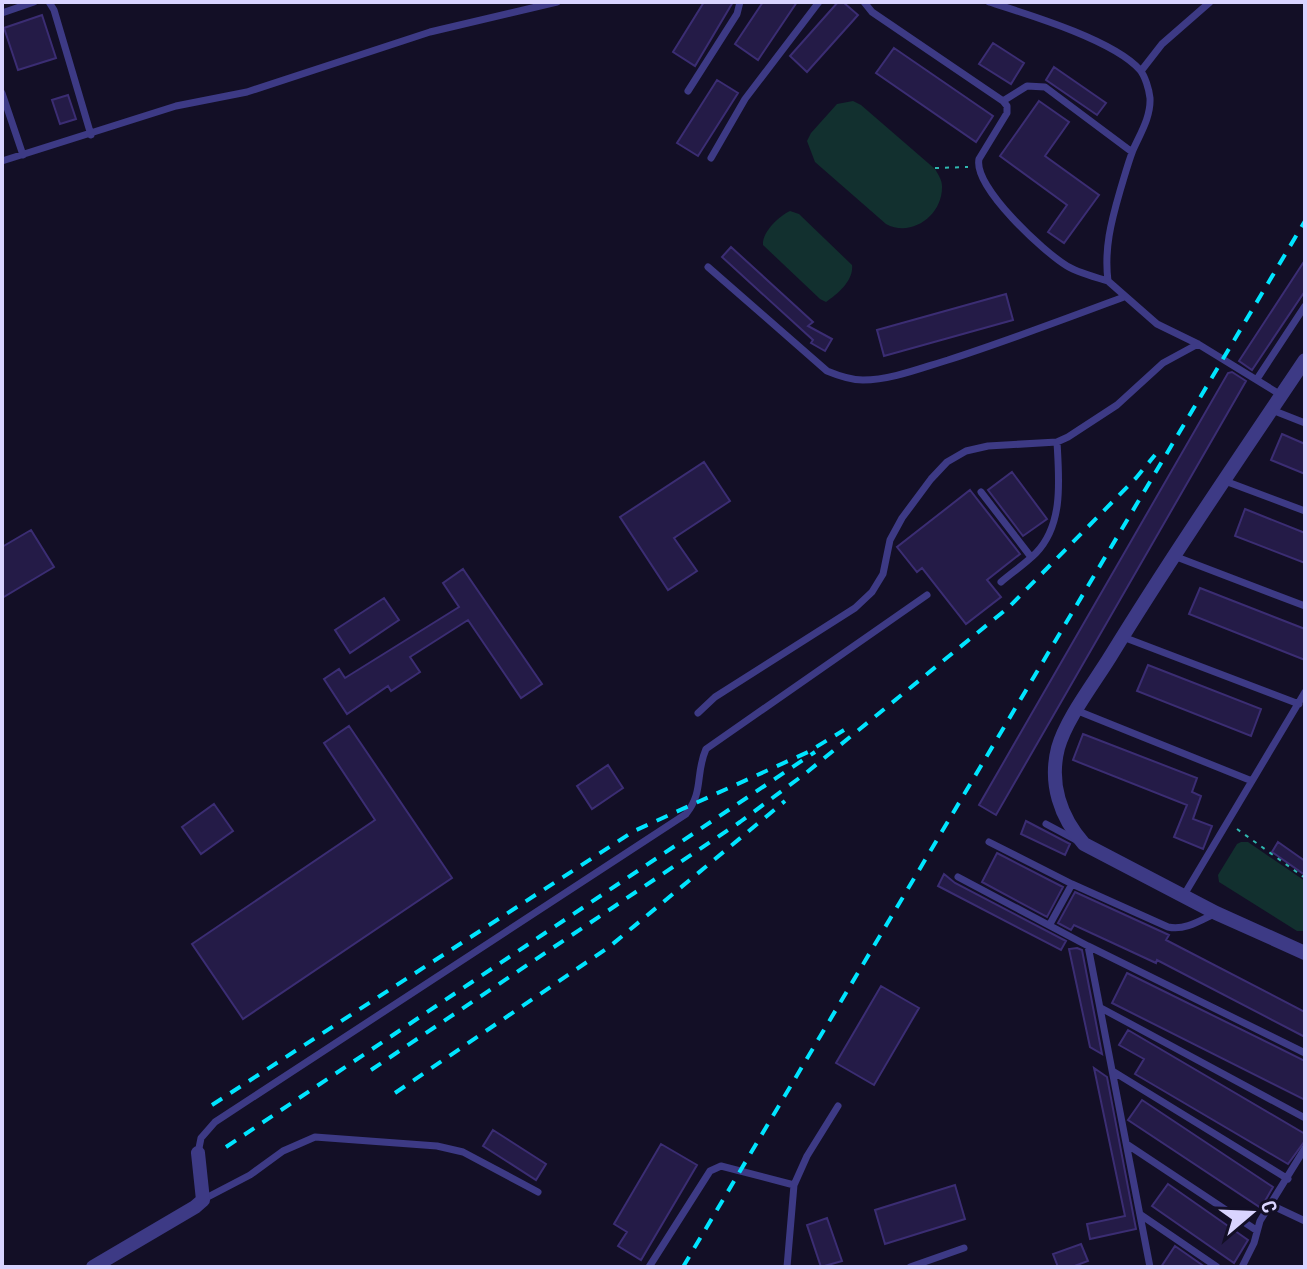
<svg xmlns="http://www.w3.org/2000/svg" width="1307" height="1269" font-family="'Sofia Sans Condensed',sans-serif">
	<rect width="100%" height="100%" fill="#130f26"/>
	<path fill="#12302f" d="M853,101L861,105L935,169C938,174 942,180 942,186C943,215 912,238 886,224L815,162L807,141L811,133L837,104Z
		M790,211L799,214L852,265C854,280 838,294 826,302L820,299L763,245C762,232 779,216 790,211Z
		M1241,842H1248L1305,881V931H1297L1219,882L1218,875L1237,844Z"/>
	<path fill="#241b47" stroke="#3b2d73" stroke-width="2" d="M704,2H733L695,66L673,52Z
		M763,2H797L758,60L735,44Z
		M838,2H843L858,15L807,72L790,56Z
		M42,15L56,58L18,70L4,28Z
		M993,43L1024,63L1011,84L979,64Z
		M894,48L993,116L976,142L876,73Z
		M1054,67L1106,103L1097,115L1046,80Z
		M717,80L738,93L698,156L677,143Z
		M68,95L76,119L60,124L52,100Z
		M1039,101L1069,122L1045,156L1099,195L1064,243L1048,232L1067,205L1000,156Z
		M731,247L813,322L808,326L832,339L825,351L811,343L813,340L722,257Z
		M1305,260V291L1252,370L1239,361Z
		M1006,294L1013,320L884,356L877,330Z
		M1232,372L1246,381L996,815L979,805L1228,373Z
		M1282,434L1305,444V474L1271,460Z
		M704,462L730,501L674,538L697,571L668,590L620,517Z
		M1012,472L1047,519L1023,536L988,490Z
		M970,490L1020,554L987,580L1001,597L966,624L922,568L917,572L897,547Z
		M1245,509L1305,533V563L1235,536Z
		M31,530L54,567L2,598V547Z
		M463,569L542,684L521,698L468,620L410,657L420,672L391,691L388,686L347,714L324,679L339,669L345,678L459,607L443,583Z
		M1200,588L1305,629V660L1189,614Z
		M384,598L399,620L350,653L335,630Z
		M1148,665L1261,709L1251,736L1137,691Z
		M349,726L452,878L243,1019L192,944L375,820L324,743Z
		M1083,734L1197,778L1192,792L1201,796L1193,819L1212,826L1203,849L1174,837L1187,805L1073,760Z
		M608,765L623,788L592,809L577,786Z
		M214,804L233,831L201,854L182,827Z
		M1026,821L1070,844L1065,855L1021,834Z
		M1278,842L1305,861V875L1272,852Z
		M997,853L1063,887L1047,917L982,882Z
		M944,874L955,883L1066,941L1061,950L938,886Z
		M1075,892L1169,935L1166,940L1305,1012V1037L1157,960L1156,963L1074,925L1071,930L1058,923Z
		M1077,948L1082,950L1102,1054L1090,1047L1069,949Z
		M1127,973L1305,1061V1100L1112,1003Z
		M881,986L919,1008L874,1085L836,1063Z
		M1128,1030L1305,1134L1304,1142L1288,1164L1135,1074L1144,1059L1119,1045Z
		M1094,1068L1107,1077L1136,1229L1090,1239L1087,1224L1125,1216Z
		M1142,1100L1273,1187L1261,1208L1128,1120Z
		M493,1130L546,1164L536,1180L483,1146Z
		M661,1144L697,1165L641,1260L618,1246L627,1232L614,1224Z
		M1168,1184L1248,1240L1234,1263L1152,1206Z
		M955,1185L965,1219L885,1244L875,1210Z
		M827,1218L842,1261L821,1267L807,1225Z
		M1081,1244L1088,1261L1072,1267H1058L1053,1254Z
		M1175,1246L1205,1267H1161Z"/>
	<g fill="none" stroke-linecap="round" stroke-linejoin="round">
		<path stroke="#2fb8b0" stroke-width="2" stroke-dasharray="4 6" stroke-linecap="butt" d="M935,168L968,167
			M1237,829L1305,878"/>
		<path stroke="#3d3a85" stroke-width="7" d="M49,2L54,10L91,135
			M864,2L872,12L1003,101L1007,106V113L979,159C973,187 1044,252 1067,266C1079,273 1094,277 1108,281
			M989,2C1027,14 1114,40 1140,70C1145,76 1149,89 1150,98C1151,117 1140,134 1133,150C1128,163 1124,178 1120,191C1111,222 1104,249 1108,281L1157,324L1198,344L1281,395
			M2,13L34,2
			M1141,71L1162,44L1210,2
			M688,91L737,14L740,2
			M2,93L23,155
			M1003,101L1027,86L1045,87L1132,152
			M711,158L745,99L819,2
			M2,161L176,106L247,92L430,32L557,2
			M708,267L827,371C839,376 850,380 863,380C891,380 921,368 948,360C1007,341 1065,319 1124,297
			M1257,379L1305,306
			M1272,410L1305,423
			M1225,481L1305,511
			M981,492L1031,557
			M1174,556L1305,606
			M1001,582C1013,572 1026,563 1036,553C1064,524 1059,479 1057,442
			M1123,637L1299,704
			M1078,711L1252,781
			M698,713L715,697L855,608L872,592L883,574L890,540L902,518L931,479L947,462L966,451L988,446L1057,442L1068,437L1117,405L1163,363L1198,344
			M1046,824L1076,840
			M989,842L1072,884L1168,927C1185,931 1201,920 1216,913
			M958,877L1088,946L1150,1267
			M1184,895L1305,692
			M1050,924L1072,884
			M1088,946L1305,1053
			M1101,1008L1305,1118
			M1114,1072L1288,1179
			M1128,1145L1256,1230
			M198,1153L201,1138L215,1122L686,814C704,792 695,774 706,749L927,595
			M204,1199L250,1175L283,1151L315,1137L437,1146L463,1152L538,1192
			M1271,1205L1305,1221
			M1141,1215L1217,1267
			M649,1267L710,1171L721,1166L794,1185
			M787,1267L794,1185L807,1156L838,1106
			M910,1267L964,1248
			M1242,1267L1254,1243L1260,1221L1305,1148"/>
		<path stroke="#3d3a85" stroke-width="14" d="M1305,360C1239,458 1172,556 1110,657C1094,683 1066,719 1058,748C1049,783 1060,817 1084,844L1216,913L1305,953
			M93,1267L195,1207L203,1200L198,1153"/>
		<path stroke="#00e5ff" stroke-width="4" stroke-dasharray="12 10" stroke-linecap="butt" d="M371,1070L740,822L806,773L1009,607L1136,478L1155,455
			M395,1093L609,947L785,801
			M212,1105L634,831L808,752L844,730
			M226,1147L815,752
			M683,1267L1305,221"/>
	</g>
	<rect width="1307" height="1269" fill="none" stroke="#d9d4ff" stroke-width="8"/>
	<g transform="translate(1251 1213) rotate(71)" stroke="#130f26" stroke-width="6" paint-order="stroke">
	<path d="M0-6L14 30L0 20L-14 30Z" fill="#d9d4ff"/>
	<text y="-12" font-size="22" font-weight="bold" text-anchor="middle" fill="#d9d4ff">С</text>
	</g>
</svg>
